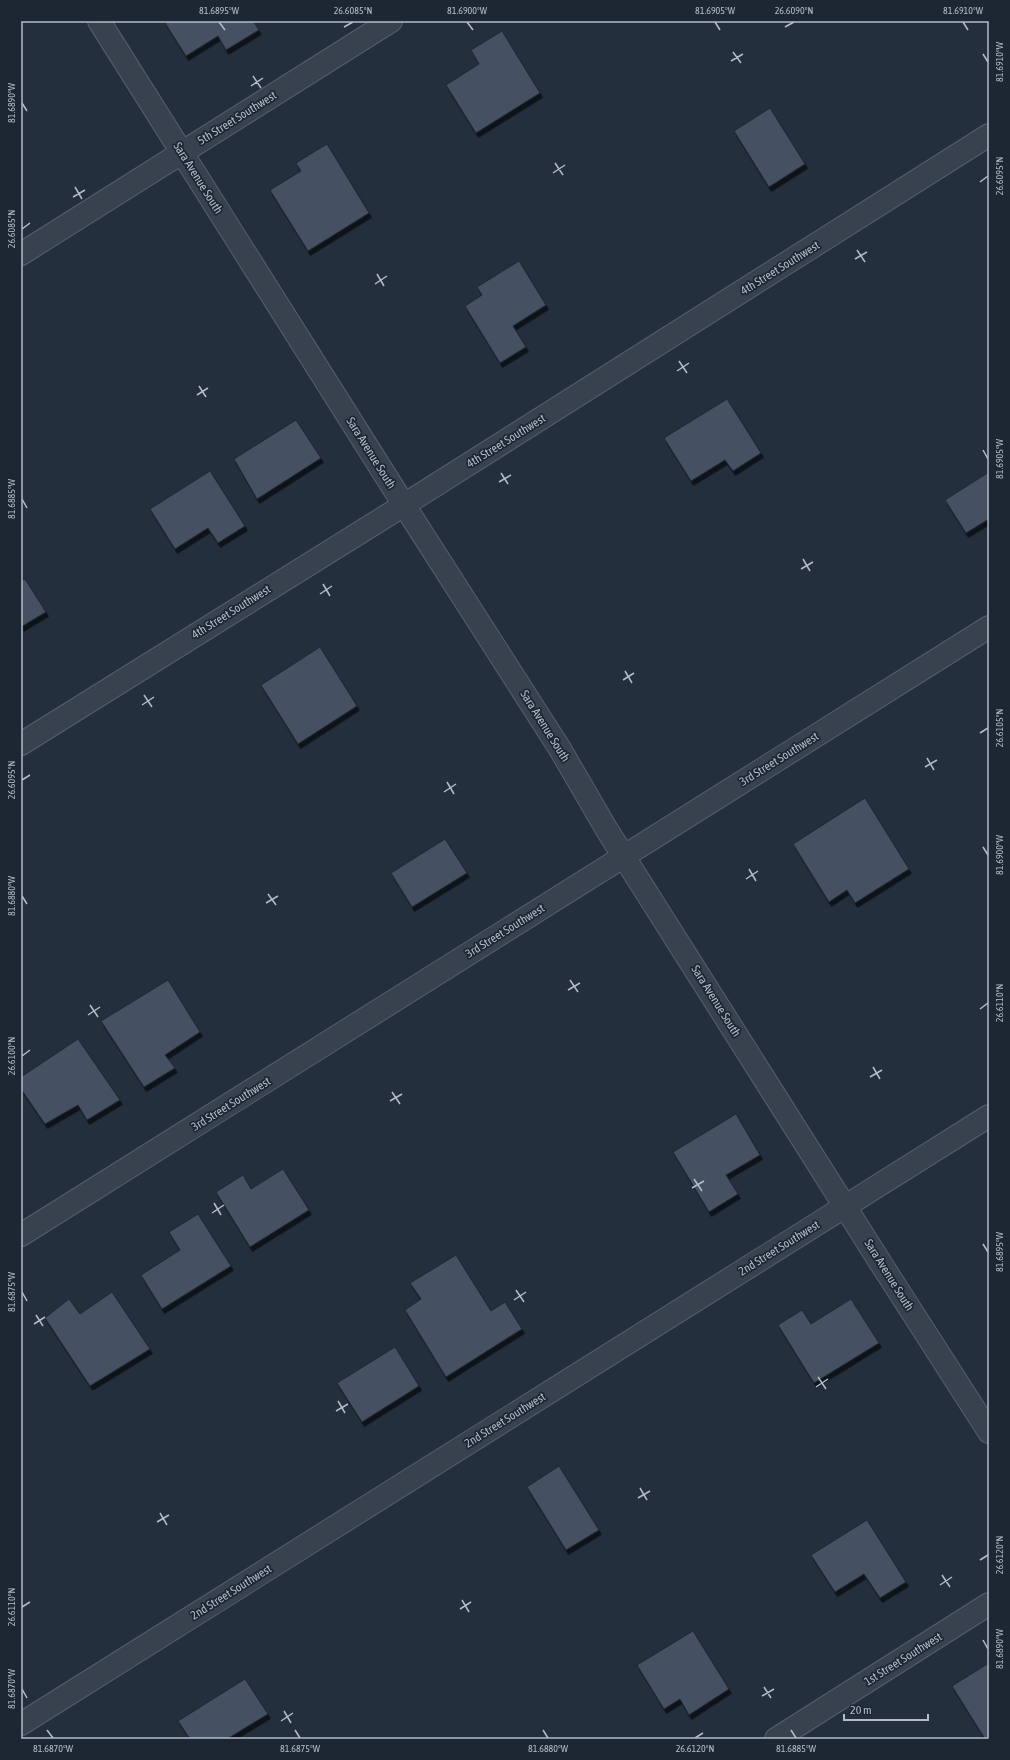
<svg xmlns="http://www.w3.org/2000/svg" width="1010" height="1760" font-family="'Asap Condensed',sans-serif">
	<defs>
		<filter id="shadow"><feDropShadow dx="2.5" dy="4.5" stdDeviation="0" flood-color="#0009"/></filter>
	</defs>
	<rect width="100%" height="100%" fill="#242f3e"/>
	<path fill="#455162" stroke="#1f2835" filter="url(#shadow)" d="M168,21H253L259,30L226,50L218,36L186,56L165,23Z
		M502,31L540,93L476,133L446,85L479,64L471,50Z
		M770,108L805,164L769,187L734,131Z
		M327,144L369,213L308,251L270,190L301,171L296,163Z
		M519,261L546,305L513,326L526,347L500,363L465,306L482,295L477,287Z
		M727,399L761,453L733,471L725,460L691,481L664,438Z
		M296,420L321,458L257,499L234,459Z
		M210,471L245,526L218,543L208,528L175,549L150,509Z
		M989,472V519L966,533L945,500Z
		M25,579L46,612L21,627V581Z
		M320,647L357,706L298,744L261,685Z
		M865,798L909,869L855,903L847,890L829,902L793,844Z
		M445,839L467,873L412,907L391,873Z
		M168,980L200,1032L165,1055L175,1068L144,1087L101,1021Z
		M78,1039L120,1100L87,1120L78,1105L45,1124L21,1089V1077Z
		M736,1114L760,1155L726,1175L738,1194L709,1212L673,1152Z
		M283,1169L309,1210L250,1247L216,1192L243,1175L251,1189Z
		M198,1214L231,1266L162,1309L141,1275L180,1250L169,1232Z
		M456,1255L491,1311L505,1302L522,1329L446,1377L405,1310L421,1299L410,1283Z
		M112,1292L150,1349L90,1386L45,1318L69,1299L80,1314Z
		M851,1299L879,1343L814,1383L778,1325L802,1310L811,1324Z
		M395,1347L419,1386L362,1422L337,1383Z
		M559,1466L599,1530L566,1550L527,1487Z
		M867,1520L906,1582L880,1598L864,1574L835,1592L811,1555Z
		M693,1631L729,1689L689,1715L680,1699L664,1709L637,1665Z
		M989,1663V1739H985L952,1686Z
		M245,1679L268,1714L227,1739H190L178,1721Z"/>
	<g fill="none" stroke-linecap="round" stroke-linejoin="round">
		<g stroke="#565f6c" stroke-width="24">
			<path id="street" d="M99,21L404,505L560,749L607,830L880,1262L989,1432
				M21,254L391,21
				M21,744L404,505L989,135
				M21,1235L989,627
				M21,1724L989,1116
				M776,1739L989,1604"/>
		</g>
		<use href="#street" stroke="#38414e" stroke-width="22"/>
	</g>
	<path fill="none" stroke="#b4bcc9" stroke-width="1.5" d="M219,22L225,30M467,22L473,30M715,22L720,30M963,22L968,30M344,27L353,22M785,27L794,22M733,52L741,63M983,54L988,62M731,61L743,54M253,76L261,88M251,86L263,78M22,103L27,111M555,163L563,175M553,173L565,165M980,182L988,176M75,187L82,199M73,197L85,190M22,229L30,223M857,250L865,262M855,259L867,252M377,274L384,286M375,284L387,276M679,361L687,373M677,371L689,363M199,386L206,397M197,395L208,388M983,450L988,459M501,473L508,484M499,482L511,475M22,499L27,508M803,559L810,571M801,569L813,562M323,584L330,596M320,594L332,586M625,671L632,683M623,680L634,673M144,695L152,707M142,705L154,697M980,733L988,728M927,758L934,770M925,767L937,760M22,780L30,775M447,782L454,794M444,792L456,784M983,847L988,855M749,869L756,881M746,879L758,871M268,894L276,905M22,896L27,904M266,903L278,896M570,980L578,992M568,990L580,983M90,1005L98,1017M980,1009L988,1003M88,1015L100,1007M22,1056L30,1050M873,1067L880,1079M870,1077L882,1070M392,1092L400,1104M390,1101L402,1094M694,1179L702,1191M692,1188L704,1181M214,1203L221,1215M212,1213L224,1205M983,1244L988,1252M516,1290L524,1302M22,1292L27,1301M514,1300L526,1292M36,1315L43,1326M34,1324L45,1317M818,1377L826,1389M816,1387L828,1379M338,1401L345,1413M336,1411L348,1404M640,1488L647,1500M638,1498L650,1491M160,1513L167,1525M157,1522L169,1515M980,1560L988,1555M942,1575L950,1587M940,1585L952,1577M462,1600L469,1612M22,1607L30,1602M460,1609L471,1602M983,1640L988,1649M764,1687L771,1698M22,1689L27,1698M762,1696L774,1689M284,1711L291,1723M281,1721L293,1713M47,1730L53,1738M295,1730L300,1738M543,1730L548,1738M791,1730L796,1738M695,1738L703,1733"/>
	<g text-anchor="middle" stroke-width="3.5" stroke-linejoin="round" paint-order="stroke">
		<g font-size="12" fill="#b4bcc9" stroke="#1d2633">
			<text transform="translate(237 118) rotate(-32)" y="4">5th Street Southwest</text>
			<text transform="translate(198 178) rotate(58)" y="4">Sara Avenue South</text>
			<text transform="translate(780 268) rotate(-32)" y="4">4th Street Southwest</text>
			<text transform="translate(506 441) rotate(-32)" y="4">4th Street Southwest</text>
			<text transform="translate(371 453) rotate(58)" y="4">Sara Avenue South</text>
			<text transform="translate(231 612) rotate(-32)" y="4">4th Street Southwest</text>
			<text transform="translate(545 726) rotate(58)" y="4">Sara Avenue South</text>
			<text transform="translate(779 759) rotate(-32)" y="4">3rd Street Southwest</text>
			<text transform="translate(505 931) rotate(-32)" y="4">3rd Street Southwest</text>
			<text transform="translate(716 1001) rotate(58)" y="4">Sara Avenue South</text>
			<text transform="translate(231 1104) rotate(-32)" y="4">3rd Street Southwest</text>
			<text transform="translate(779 1248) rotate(-32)" y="4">2nd Street Southwest</text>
			<text transform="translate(889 1275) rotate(58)" y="4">Sara Avenue South</text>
			<text transform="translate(505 1420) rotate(-32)" y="4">2nd Street Southwest</text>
			<text transform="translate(231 1592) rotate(-32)" y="4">2nd Street Southwest</text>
			<text transform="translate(903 1659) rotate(-32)" y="4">1st Street Southwest</text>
		</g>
	</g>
	<rect width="1010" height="1760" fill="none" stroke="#1d2633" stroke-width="44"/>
	<path d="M844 1714v6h84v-6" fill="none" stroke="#b4bcc9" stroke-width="2"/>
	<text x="850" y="1714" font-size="12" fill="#b4bcc9" stroke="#1d2633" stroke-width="3" paint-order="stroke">20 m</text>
	<rect x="22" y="22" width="966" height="1716" fill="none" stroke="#b4bcc9" stroke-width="1.5"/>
	<g font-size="10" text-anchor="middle" fill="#b4bcc9">
		<text x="219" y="14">81.6895°W</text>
		<text x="353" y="14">26.6085°N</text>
		<text x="467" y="14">81.6900°W</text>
		<text x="715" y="14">81.6905°W</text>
		<text x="794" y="14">26.6090°N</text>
		<text x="963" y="14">81.6910°W</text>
		<text transform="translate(999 62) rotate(-90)" y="4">81.6910°W</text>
		<text transform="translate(11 103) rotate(-90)" y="4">81.6890°W</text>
		<text transform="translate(999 176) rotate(-90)" y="4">26.6095°N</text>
		<text transform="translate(11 229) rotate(-90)" y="4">26.6085°N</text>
		<text transform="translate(999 459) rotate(-90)" y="4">81.6905°W</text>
		<text transform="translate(11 499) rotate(-90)" y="4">81.6885°W</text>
		<text transform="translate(999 728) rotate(-90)" y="4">26.6105°N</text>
		<text transform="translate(11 780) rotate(-90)" y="4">26.6095°N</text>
		<text transform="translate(999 855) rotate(-90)" y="4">81.6900°W</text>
		<text transform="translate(11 896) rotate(-90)" y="4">81.6880°W</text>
		<text transform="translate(999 1003) rotate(-90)" y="4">26.6110°N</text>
		<text transform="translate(11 1056) rotate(-90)" y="4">26.6100°N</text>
		<text transform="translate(999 1252) rotate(-90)" y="4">81.6895°W</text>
		<text transform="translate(11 1292) rotate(-90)" y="4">81.6875°W</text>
		<text transform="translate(999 1555) rotate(-90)" y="4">26.6120°N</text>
		<text transform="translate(11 1607) rotate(-90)" y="4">26.6110°N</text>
		<text transform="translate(999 1649) rotate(-90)" y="4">81.6890°W</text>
		<text transform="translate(11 1689) rotate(-90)" y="4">81.6870°W</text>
		<text x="53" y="1752">81.6870°W</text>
		<text x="300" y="1752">81.6875°W</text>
		<text x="548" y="1752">81.6880°W</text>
		<text x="695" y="1752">26.6120°N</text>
		<text x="796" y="1752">81.6885°W</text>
	</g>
</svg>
